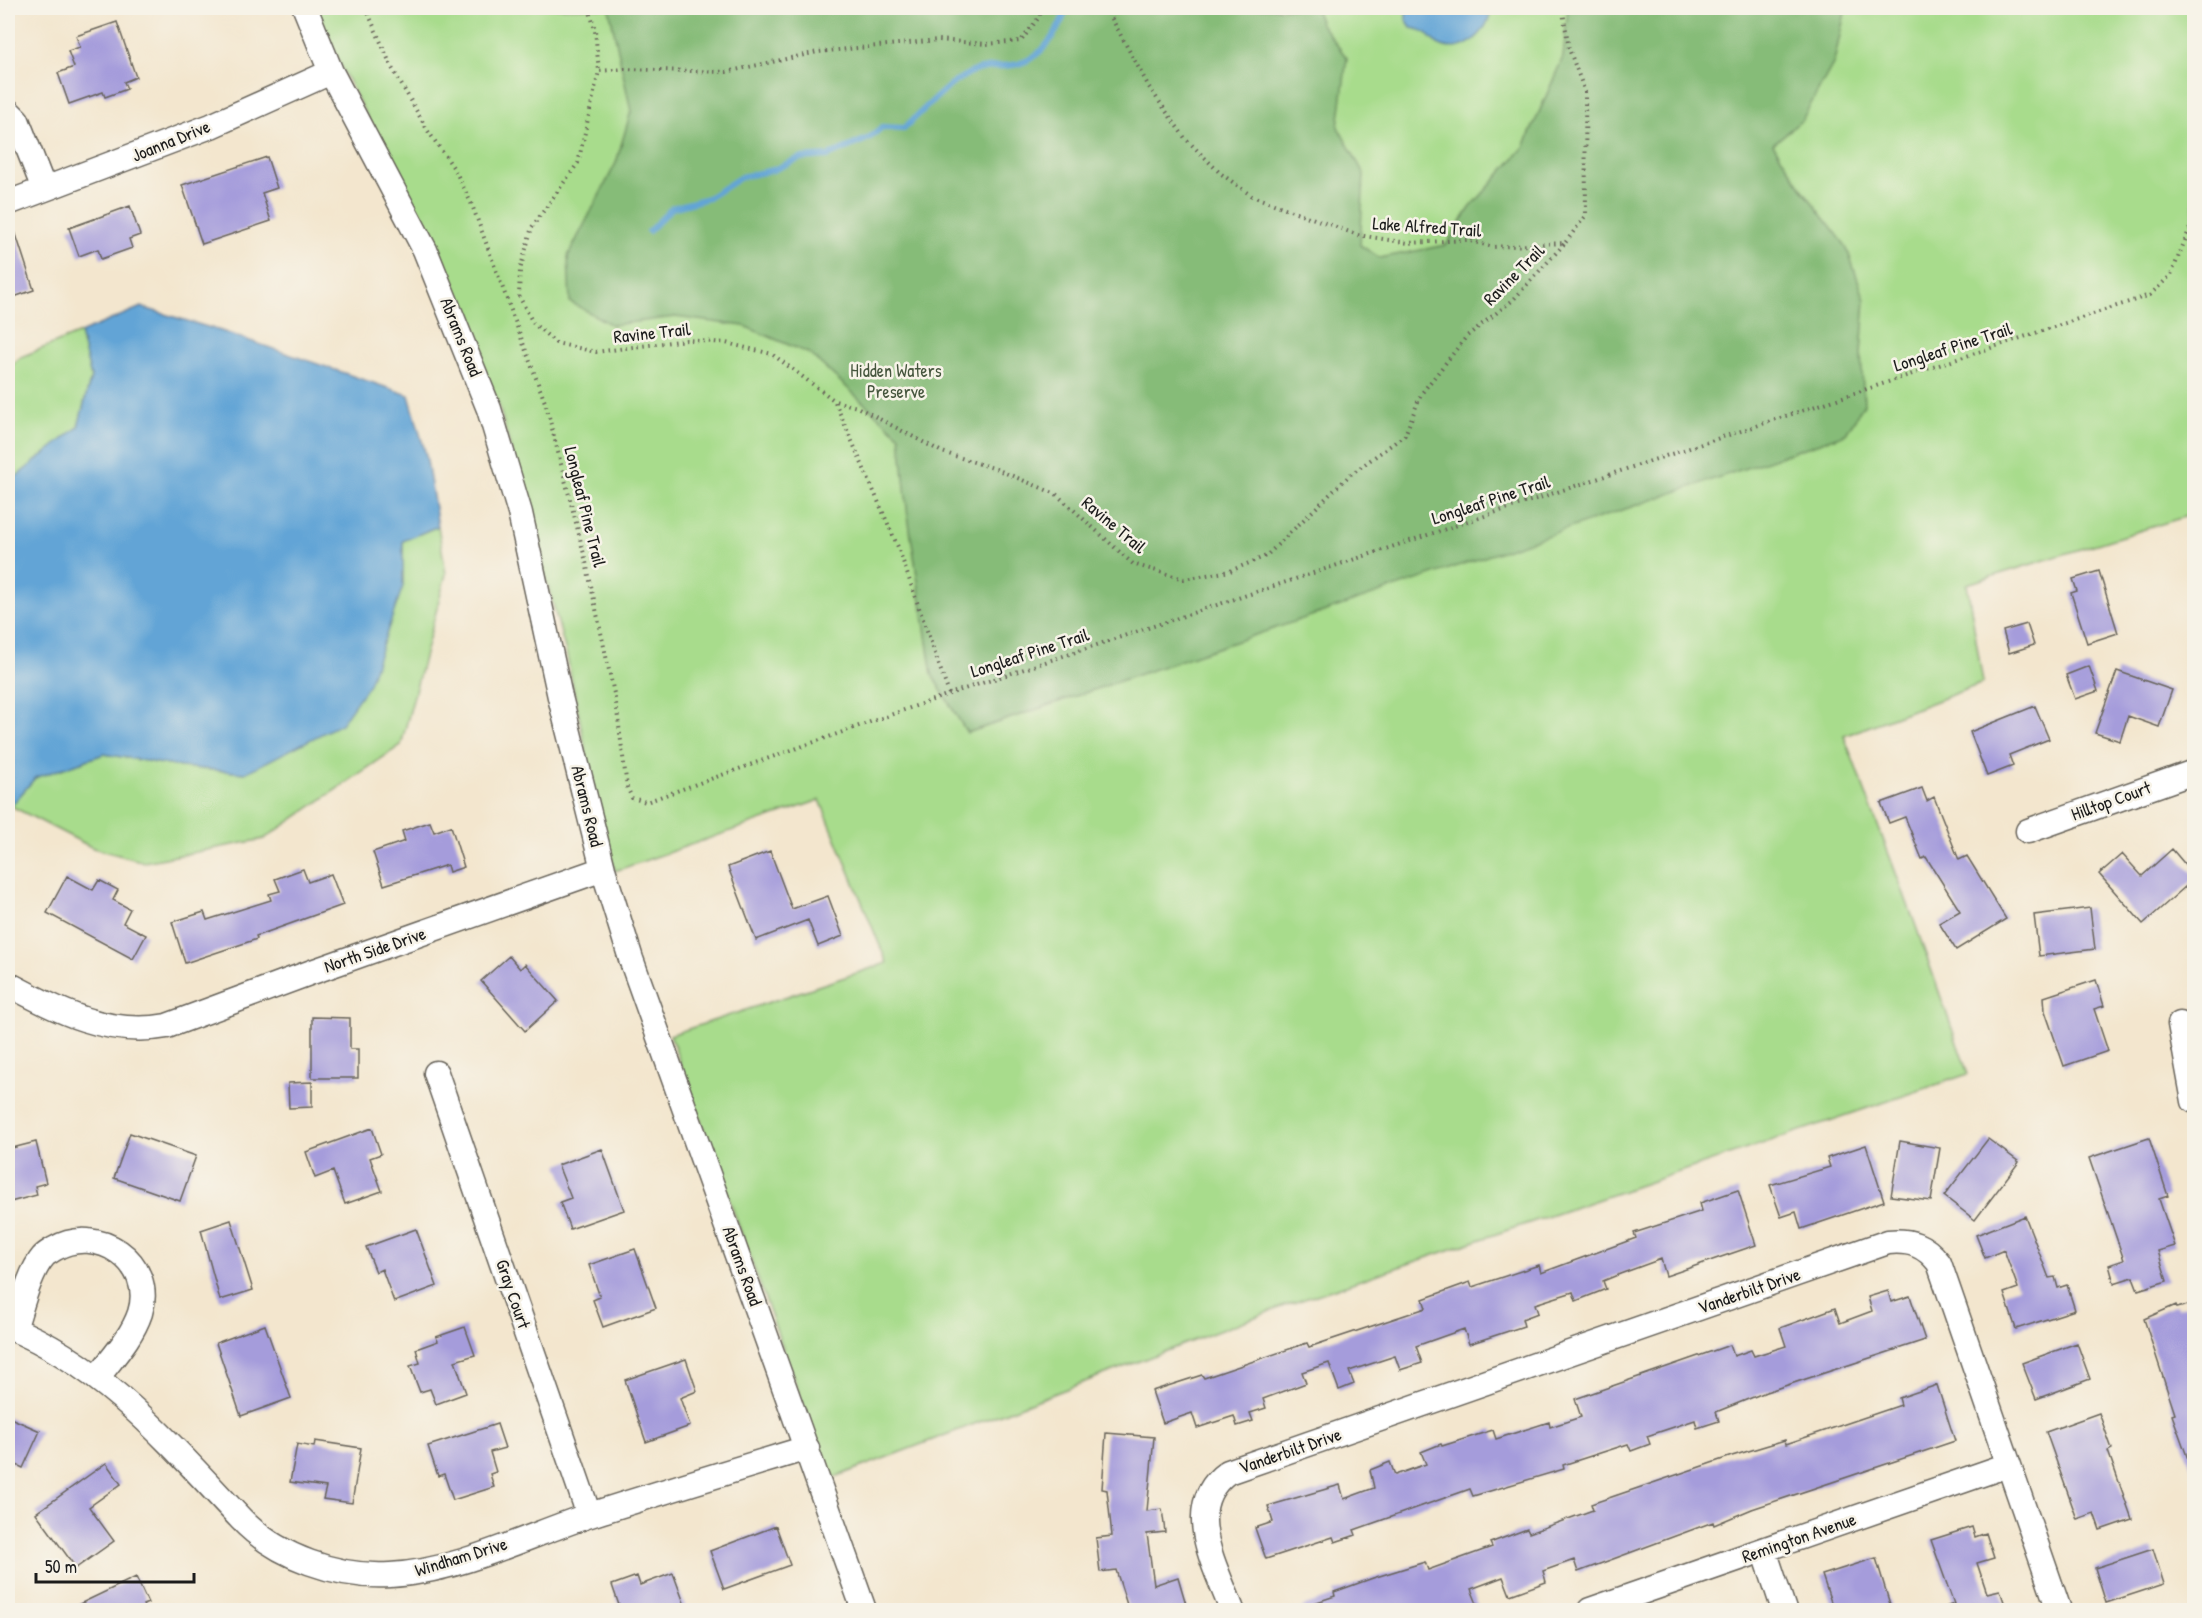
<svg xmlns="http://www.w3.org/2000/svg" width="2202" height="1618" font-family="'Patrick Hand',sans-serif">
	<rect width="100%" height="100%" fill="#f7f3e8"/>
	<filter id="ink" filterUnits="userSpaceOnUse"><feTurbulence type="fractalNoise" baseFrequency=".0167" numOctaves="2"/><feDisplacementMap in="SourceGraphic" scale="12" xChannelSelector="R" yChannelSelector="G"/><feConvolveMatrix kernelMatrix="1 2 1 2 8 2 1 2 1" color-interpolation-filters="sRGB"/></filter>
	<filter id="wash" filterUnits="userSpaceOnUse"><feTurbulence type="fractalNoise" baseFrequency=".008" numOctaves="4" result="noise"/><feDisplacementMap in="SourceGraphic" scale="24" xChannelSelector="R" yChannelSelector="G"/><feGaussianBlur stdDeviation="1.35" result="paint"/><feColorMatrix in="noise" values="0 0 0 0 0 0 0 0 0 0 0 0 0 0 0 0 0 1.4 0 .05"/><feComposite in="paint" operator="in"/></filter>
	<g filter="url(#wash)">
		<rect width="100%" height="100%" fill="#f3e6ce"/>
		<path fill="#a8dc8c" stroke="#627c54" stroke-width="1.5" d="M316,8H2194V514L1967,584L1983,683L1844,736L1913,918L1968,1074L1284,1306L830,1479L670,1035L887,963L820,800L615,871L591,776L566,652L499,406L434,245L341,67Z
			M80,333L91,377L78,428L8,483V368L21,357Z
			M438,526L446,574L401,745L264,839L144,862L93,848L11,806L35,778L104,754L181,767L245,773L403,586V541Z"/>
		<path fill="#86bc78" stroke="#516c4a" stroke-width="1.5" d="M609,8H1315L1321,24L1347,58L1338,127L1364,174L1360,245L1380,258L1446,245L1470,208L1524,147L1563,57L1568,8H1846L1834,62L1802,120L1773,144L1803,190L1846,246L1865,300L1861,354L1864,404L1846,434L967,733L932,675L907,509L900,436L810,354L744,326L675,317L612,325L570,302L568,256L616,163L631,111Z"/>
		<path fill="#62a4d6" stroke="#3f6079" stroke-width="1.5" d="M1406,8H1491C1490,31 1463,58 1438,44C1424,36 1432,31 1411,28L1406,18Z
			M141,307L221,331L409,395L426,455L438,526L403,541V586L369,684L341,724L245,773L181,767L104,754L35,778L11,806L8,804V483L78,427L91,377L80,333Z"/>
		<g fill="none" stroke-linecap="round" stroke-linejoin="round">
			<path stroke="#62a4d6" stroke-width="6" d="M649,231L672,208L708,198L741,177L773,170L800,158L828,156L869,138L882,127L904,128C926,109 949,80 977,70C989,66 1005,67 1018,64C1043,57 1058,32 1067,8"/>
		</g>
		<g id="blocks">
			<path fill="#a59cdb" d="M117,22L136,77L124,82L127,89L105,97L103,92L69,104L58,73L74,67L68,51L80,47L76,36Z
				M267,157L277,188L262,193L271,221L202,244L182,185Z
				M130,206L140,235L129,239L132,248L101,259L98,249L79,256L69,228Z
				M11,219L34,290L8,299V220Z
				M2099,571L2118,633L2087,643L2071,593L2077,591L2073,579Z
				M2027,624L2034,645L2009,653L2003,631Z
				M2089,666L2098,691L2075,699L2066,675Z
				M2117,671L2172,690L2159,727L2128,716L2120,741L2095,733Z
				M2035,706L2049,739L2009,755L2013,766L1987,776L1970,732Z
				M1922,788L1927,801L1934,797L1959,860L1967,856L2006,919L1956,950L1939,923L1960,911L1926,857L1922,859L1905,817L1889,823L1881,803Z
				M430,822L434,832L451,826L464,867L449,872L447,865L384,885L373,852L405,841L402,831Z
				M2172,849L2194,875V879L2143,924L2099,874L2122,854L2142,876Z
				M770,851L792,909L828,896L843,936L818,946L808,920L756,940L728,867Z
				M303,869L308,882L331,874L343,905L256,936L257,939L185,963L172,922L204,912L207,920L271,900L269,894L280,891L275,879Z
				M67,876L93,890L99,880L118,890L113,900L130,909L123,923L146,935L133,959L47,913Z
				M2090,908L2095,949L2039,956L2034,915Z
				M509,956L520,969L525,964L558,1001L525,1031L481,981Z
				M2096,980L2104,1006L2094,1009L2108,1051L2064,1066L2045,1011L2044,997Z
				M312,1017L350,1018V1049H358V1078H312Z
				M312,1082V1107L289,1108L288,1083Z
				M372,1128L381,1154L370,1158L382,1191L345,1204L333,1171L315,1178L306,1152Z
				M130,1133L196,1156L180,1201L114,1178Z
				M2149,1138L2168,1196L2159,1199L2175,1246L2158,1251L2167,1281L2138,1290L2133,1277L2114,1283L2109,1265L2124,1260L2089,1158Z
				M1988,1139L2019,1162L1975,1220L1944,1196Z
				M1900,1141L1940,1148L1931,1201L1891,1196Z
				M36,1142L46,1183L35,1186L37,1195L10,1202L8,1191V1149Z
				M1866,1145L1884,1201L1801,1229L1796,1212L1781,1217L1770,1185L1830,1167L1827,1158Z
				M602,1149L624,1210L570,1229L560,1202L571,1198L558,1165Z
				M1738,1190L1756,1245L1666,1276L1661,1259L1620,1274L1603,1281L1606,1289L1576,1301L1573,1292L1535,1304L1538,1313L1522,1319L1524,1326L1469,1344L1464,1329L1416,1346L1422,1363L1400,1370L1395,1356L1349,1371L1354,1384L1339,1390L1329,1363L1302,1372L1306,1383L1263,1399L1266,1408L1250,1413L1253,1421L1237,1426L1234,1416L1197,1428L1192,1413L1163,1423L1152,1391L1202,1375L1204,1378L1307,1343L1309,1347L1426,1308L1423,1299L1470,1282L1472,1287L1539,1265L1541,1273L1636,1238L1634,1233L1702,1211L1700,1203Z
				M2025,1216L2049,1278L2055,1277L2058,1288L2067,1285L2075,1310L2016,1329L2004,1293L2018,1288L2004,1250L1985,1258L1976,1235Z
				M231,1220L253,1290L220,1300L201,1230Z
				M416,1229L437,1286L394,1302L382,1269L376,1272L366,1247Z
				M635,1249L656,1308L603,1327L593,1300L600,1297L589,1265Z
				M1888,1291L1891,1302L1910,1296L1925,1340L1766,1392L1716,1412L1719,1421L1697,1428L1695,1420L1647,1436L1650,1444L1631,1451L1628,1444L1563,1465L1564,1469L1473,1496L1470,1489L1354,1530L1356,1535L1335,1542L1333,1537L1266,1559L1255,1528L1273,1522L1268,1506L1340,1485L1344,1499L1374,1488L1370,1470L1390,1462L1395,1475L1426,1464L1421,1452L1441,1444L1442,1446L1493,1430L1496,1439L1549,1422L1550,1427L1581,1417L1575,1399L1730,1345L1734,1356L1751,1350L1754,1356L1786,1346L1780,1328L1835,1308L1840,1323L1872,1311L1868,1297Z
				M2176,1305L2177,1308L2188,1305L2194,1324L2192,1470L2172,1415L2175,1414L2144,1319Z
				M265,1325L291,1398L241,1416L216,1343Z
				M465,1327L475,1355L455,1361L466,1393L436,1404L430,1389L420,1392L410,1366L420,1363L416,1349L438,1341L436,1337Z
				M2077,1343L2090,1379L2036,1399L2022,1363Z
				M686,1359L697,1391L680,1398L690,1426L646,1442L625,1380Z
				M1937,1385L1955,1441L1752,1509L1714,1525L1713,1522L1578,1572L1574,1560L1543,1571L1546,1582L1510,1595L1503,1577L1471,1589L1478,1606L1465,1611H1303L1302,1607L1335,1596L1334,1592L1373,1578L1425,1562L1428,1570L1492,1547L1490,1543L1527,1529L1529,1533L1593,1510L1591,1504L1732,1456L1785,1440L1786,1444L1901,1405L1899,1398Z
				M2099,1413L2112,1449L2108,1451L2132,1519L2100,1530L2094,1513L2077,1519L2046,1432Z
				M8,1417L40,1431L23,1468L8,1461Z
				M497,1424L505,1448L490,1452L496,1472L490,1474L494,1487L453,1500L444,1474L438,1476L428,1446Z
				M1106,1433L1154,1437L1147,1511L1162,1509L1165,1532L1147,1534L1154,1585L1178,1577L1188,1611H1129L1116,1570L1100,1572L1096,1538L1112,1536L1107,1490L1102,1489Z
				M315,1441L361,1448L352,1503L323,1499L326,1487L290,1482L297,1444L314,1447Z
				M106,1463L121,1484L89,1507L114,1541L76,1568L36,1513Z
				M776,1526L790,1565L724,1589L710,1551Z
				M1972,1527L1975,1537L1986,1533L1994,1558L1977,1563L1987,1593L2000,1590L2007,1611H1946L1945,1607L1954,1604L1931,1540Z
				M2153,1549L2164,1584L2106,1603L2095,1568Z
				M1876,1558L1892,1611H1834L1822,1575Z
				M673,1573L687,1611H621L612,1585L637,1576L640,1585Z
				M136,1577L148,1603L143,1605L146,1611H65Z"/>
		</g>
	</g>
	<g filter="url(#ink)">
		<use href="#blocks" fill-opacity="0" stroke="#67635a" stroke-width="1.5"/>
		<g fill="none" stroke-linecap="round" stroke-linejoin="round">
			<g stroke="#67635a" stroke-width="27">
				<path id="minor" d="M305,8L331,72L425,250L489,409L520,513L560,697L603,869L631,959L864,1610
					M8,111L17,120L44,189
					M8,203L211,126L331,72
					M2028,831L2194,772
					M8,984C59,1011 108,1037 167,1026L312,972L603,869
					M2180,1024L2194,1101
					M436,1073L589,1515
					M8,1327C103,1364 172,1446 241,1519C277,1557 338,1578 390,1575C456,1572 527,1536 590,1515C662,1492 734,1470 807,1448
					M14,1329C21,1309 29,1273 43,1257C45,1254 51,1251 54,1249C97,1223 156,1262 140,1313C132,1337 112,1358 97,1378
					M1764,1550L1784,1610
					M1232,1610C1216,1567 1180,1506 1228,1472L1888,1242C1911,1240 1925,1245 1939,1263L2059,1610
					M1590,1610L2008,1465"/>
			</g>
			<path stroke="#67635a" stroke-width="4" stroke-dasharray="1.5 4.5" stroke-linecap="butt" d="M366,8L392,68L428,131L455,170L472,205L546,405L586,562L616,703L627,787L632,798L646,802L949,694L2150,295L2171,275L2194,218
				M589,8L595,30L599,71
				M1040,8V16L1021,41L986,44L938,40L818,52L726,72L625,69L599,71L578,163L532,227L520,270L519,296L533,323L556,343L596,352L686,340L726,343L772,354L835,401L857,407L942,452L996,469L1056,494L1133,564L1184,579L1230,571L1266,556L1351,474L1405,435L1421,394L1467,336L1513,300L1565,243
				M1106,8L1149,87L1185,138L1220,173L1252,196L1358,235L1408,243L1467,240L1493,247L1565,243L1586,215L1585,92L1569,49L1563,12L1566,8
				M835,402L898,547L949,694"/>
			<use href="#minor" stroke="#fff" stroke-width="24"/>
		</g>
	</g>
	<g text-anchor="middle" stroke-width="5" stroke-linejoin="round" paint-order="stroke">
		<g font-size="18" fill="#1c1c1c" stroke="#f7f3e8">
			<text transform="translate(171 141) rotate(-22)" y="6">Joanna Drive</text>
			<text transform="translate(1427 227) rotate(4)" y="6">Lake Alfred Trail</text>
			<text transform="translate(1514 275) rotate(-45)" y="6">Ravine Trail</text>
			<text transform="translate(652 333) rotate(-6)" y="6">Ravine Trail</text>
			<text transform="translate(461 337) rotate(68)" y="6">Abrams Road</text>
			<text transform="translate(1953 347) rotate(-18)" y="6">Longleaf Pine Trail</text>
			<text transform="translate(1491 500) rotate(-18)" y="6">Longleaf Pine Trail</text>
			<text transform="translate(585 507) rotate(76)" y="6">Longleaf Pine Trail</text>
			<text transform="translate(1114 525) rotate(40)" y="6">Ravine Trail</text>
			<text transform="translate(1030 653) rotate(-18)" y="6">Longleaf Pine Trail</text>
			<text transform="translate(2111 801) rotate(-20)" y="6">Hilltop Court</text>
			<text transform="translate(587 806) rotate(76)" y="6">Abrams Road</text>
			<text transform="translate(375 950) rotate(-19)" y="6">North Side Drive</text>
			<text transform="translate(742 1266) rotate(70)" y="6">Abrams Road</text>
			<text transform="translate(1749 1291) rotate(-19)" y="6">Vanderbilt Drive</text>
			<text transform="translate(513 1294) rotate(71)" y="6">Gray Court</text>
			<text transform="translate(1290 1451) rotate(-19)" y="6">Vanderbilt Drive</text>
			<text transform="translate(1799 1538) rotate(-19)" y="6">Remington Avenue</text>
			<text transform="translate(461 1557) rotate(-17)" y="6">Windham Drive</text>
		</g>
		<g font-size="18" fill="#46563e" stroke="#f7f3e8">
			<text x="896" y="377">Hidden Waters<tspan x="896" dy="21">Preserve</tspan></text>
		</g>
	</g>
	<rect width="2202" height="1618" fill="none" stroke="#f7f3e8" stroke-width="30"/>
	<path d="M36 1573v9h158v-9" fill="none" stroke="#1c1c1c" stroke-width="3"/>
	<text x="45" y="1573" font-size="18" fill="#1c1c1c" stroke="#f7f3e8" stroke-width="4.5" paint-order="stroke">50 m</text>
</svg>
